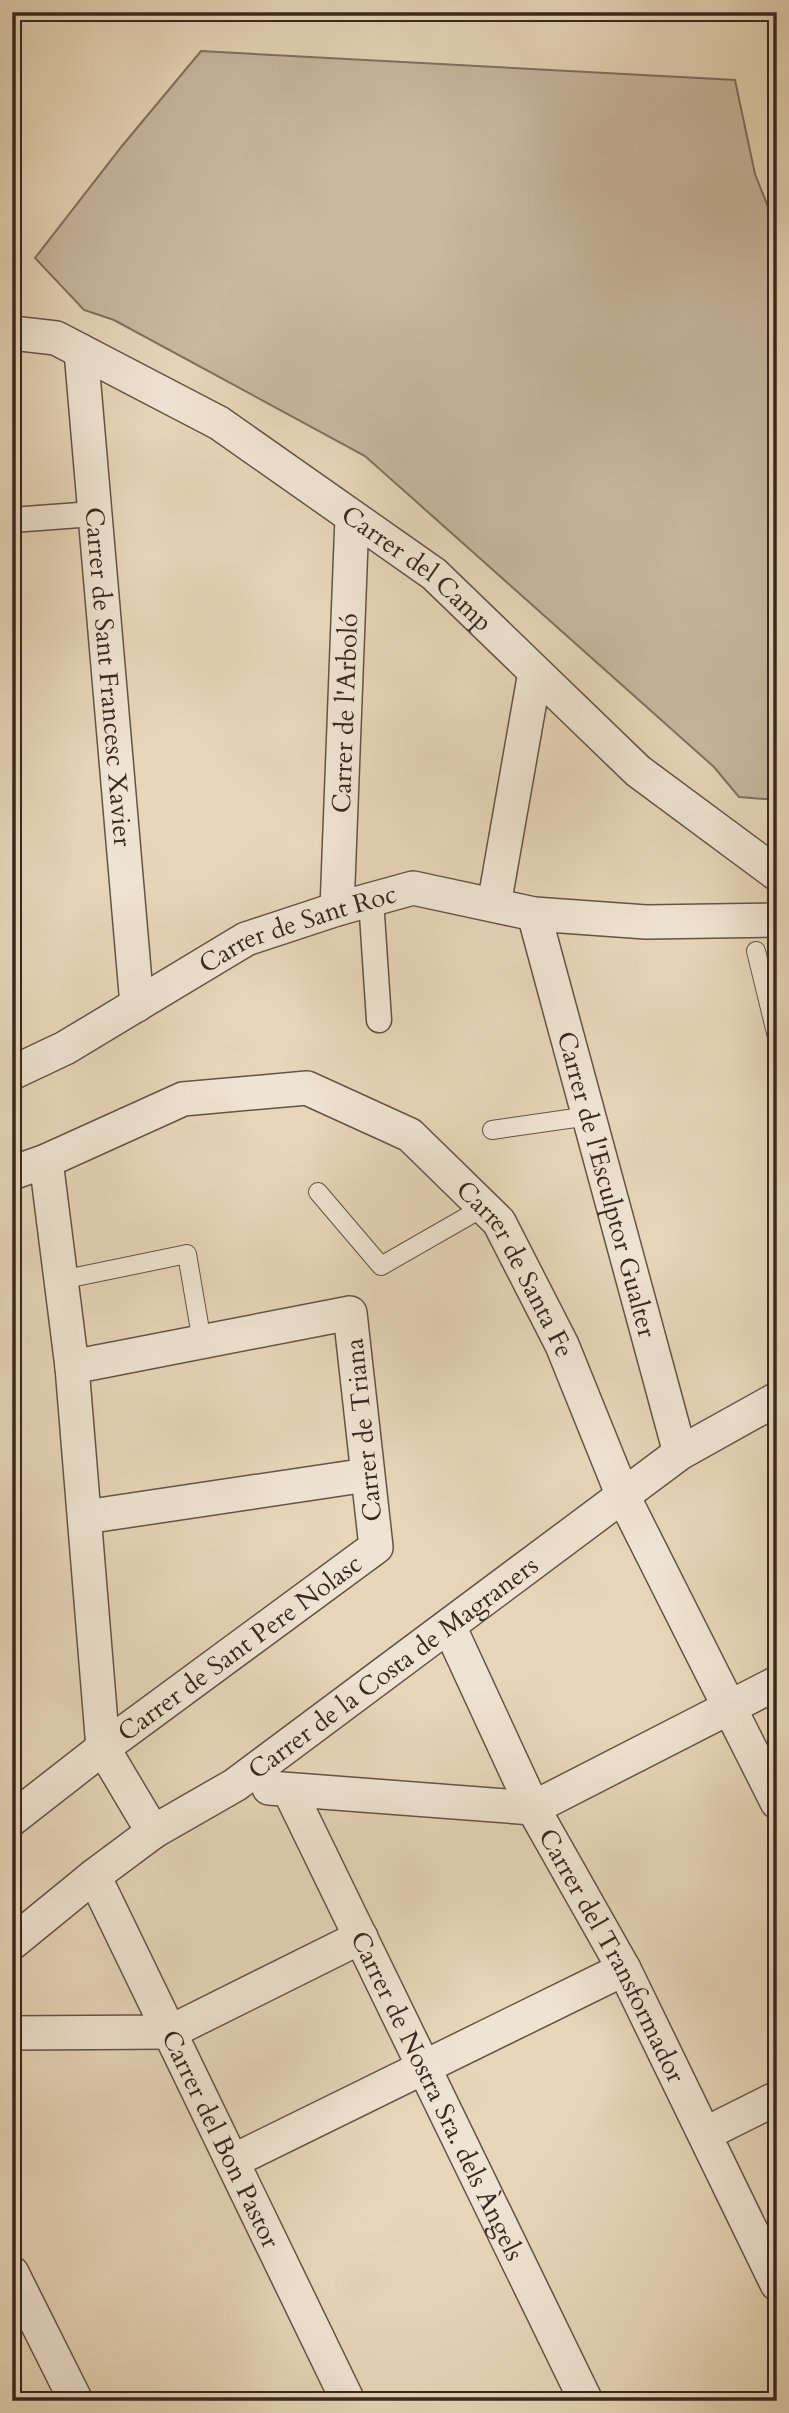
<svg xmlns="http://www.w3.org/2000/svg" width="789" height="2413" font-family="Cardo,serif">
	<rect width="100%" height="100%" fill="#e7d6b9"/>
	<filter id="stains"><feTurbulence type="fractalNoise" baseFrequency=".00286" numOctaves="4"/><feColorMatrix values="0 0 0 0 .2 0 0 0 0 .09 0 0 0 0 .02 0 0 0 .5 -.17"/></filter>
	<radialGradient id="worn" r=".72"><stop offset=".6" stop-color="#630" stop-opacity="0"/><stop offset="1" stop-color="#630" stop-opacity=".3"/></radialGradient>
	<path fill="#c9b89f" stroke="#817060" stroke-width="2" d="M201,51L735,80L755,174L777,230V800L739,797L714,767L365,456L114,320L84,310L35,258L122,146Z"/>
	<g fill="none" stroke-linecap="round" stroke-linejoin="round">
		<g stroke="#645347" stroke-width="20">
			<path id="service" d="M756,951L777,1037
				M492,1130L589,1116
				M318,1192L381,1266L484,1207
				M61,1280L187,1254L202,1342"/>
		</g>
		<g stroke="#645347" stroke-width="27">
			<path id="pedestrian" d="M12,520L93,514
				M371,900L379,1020"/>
		</g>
		<g stroke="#645347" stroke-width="36">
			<g id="minor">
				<path id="s1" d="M12,333L56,338L219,423L434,574L638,771L777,874"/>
				<path id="s2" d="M81,351L137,1005"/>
				<path d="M494,905L535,672"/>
				<path id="s3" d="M337,909L352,517"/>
				<path id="s4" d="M534,914L680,1453"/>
				<path id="s5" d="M12,1073L65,1048L246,939L337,909L413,888L534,914L646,922L777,920"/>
				<path d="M46,1161L72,1367L103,1748L153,1832"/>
				<path id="s6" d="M12,1173L46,1161L183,1099L307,1088L410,1135L499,1222L562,1345L623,1496L777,1802"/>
				<path d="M85,1517L367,1475"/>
				<path id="s7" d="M449,1626L533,1808L624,1969L777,2284"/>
				<path d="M269,1788L533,1808L777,1683"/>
				<path id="s8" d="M289,1790L586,2401"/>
				<path id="s9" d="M12,1819L103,1748L376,1547L350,1313L72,1367"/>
				<path id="s10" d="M94,1876L348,2401"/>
				<path id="s11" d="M12,1943L94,1876L153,1832L235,1785L680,1453L777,1399"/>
				<path d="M12,2033L170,2032L361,1937"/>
				<path d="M705,2134L777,2098"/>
				<path d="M233,2161L624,1969"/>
				<path d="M12,2273L76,2401"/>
			</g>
		</g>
		<use href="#service" stroke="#efe4d2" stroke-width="18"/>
		<use href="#pedestrian" stroke="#efe4d2" stroke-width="24"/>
		<use href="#minor" stroke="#efe4d2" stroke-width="33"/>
	</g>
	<g text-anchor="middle" stroke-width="6" stroke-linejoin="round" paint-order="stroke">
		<g font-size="26" fill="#392721" stroke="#efe4d2">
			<text dy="9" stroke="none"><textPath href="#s1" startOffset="474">Carrer del Camp</textPath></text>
			<text dy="9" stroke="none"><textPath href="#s2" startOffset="327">Carrer de Sant Francesc Xavier</textPath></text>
			<text dy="9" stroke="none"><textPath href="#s3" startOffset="196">Carrer de l'Arboló</textPath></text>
			<text dy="9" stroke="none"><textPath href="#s5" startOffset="322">Carrer de Sant Roc</textPath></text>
			<text dy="9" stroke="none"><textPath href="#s4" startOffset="280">Carrer de l'Esculptor Gualter</textPath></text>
			<text dy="9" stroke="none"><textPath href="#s6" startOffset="597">Carrer de Santa Fe</textPath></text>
			<text transform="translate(363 1430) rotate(-96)" y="9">Carrer de Triana</text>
			<text dy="9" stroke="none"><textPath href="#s9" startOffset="285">Carrer de Sant Pere Nolasc</textPath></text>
			<text dy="9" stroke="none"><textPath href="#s11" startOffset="471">Carrer de la Costa de Magraners</textPath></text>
			<text dy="9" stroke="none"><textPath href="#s7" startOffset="368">Carrer del Transformador</textPath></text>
			<text dy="9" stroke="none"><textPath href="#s8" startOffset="340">Carrer de Nostra Sra. dels Àngels</textPath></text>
			<text dy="9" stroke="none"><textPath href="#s10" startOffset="292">Carrer del Bon Pastor</textPath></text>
		</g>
	</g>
	<rect width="789" height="2413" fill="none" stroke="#e7d6b9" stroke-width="42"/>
	<rect x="14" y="14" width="761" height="2385" fill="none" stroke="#392721" stroke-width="3.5"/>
	<rect x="21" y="21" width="747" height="2371" fill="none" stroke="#392721" stroke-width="2"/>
	<rect width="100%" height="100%" filter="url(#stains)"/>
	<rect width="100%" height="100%" fill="url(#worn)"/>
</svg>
